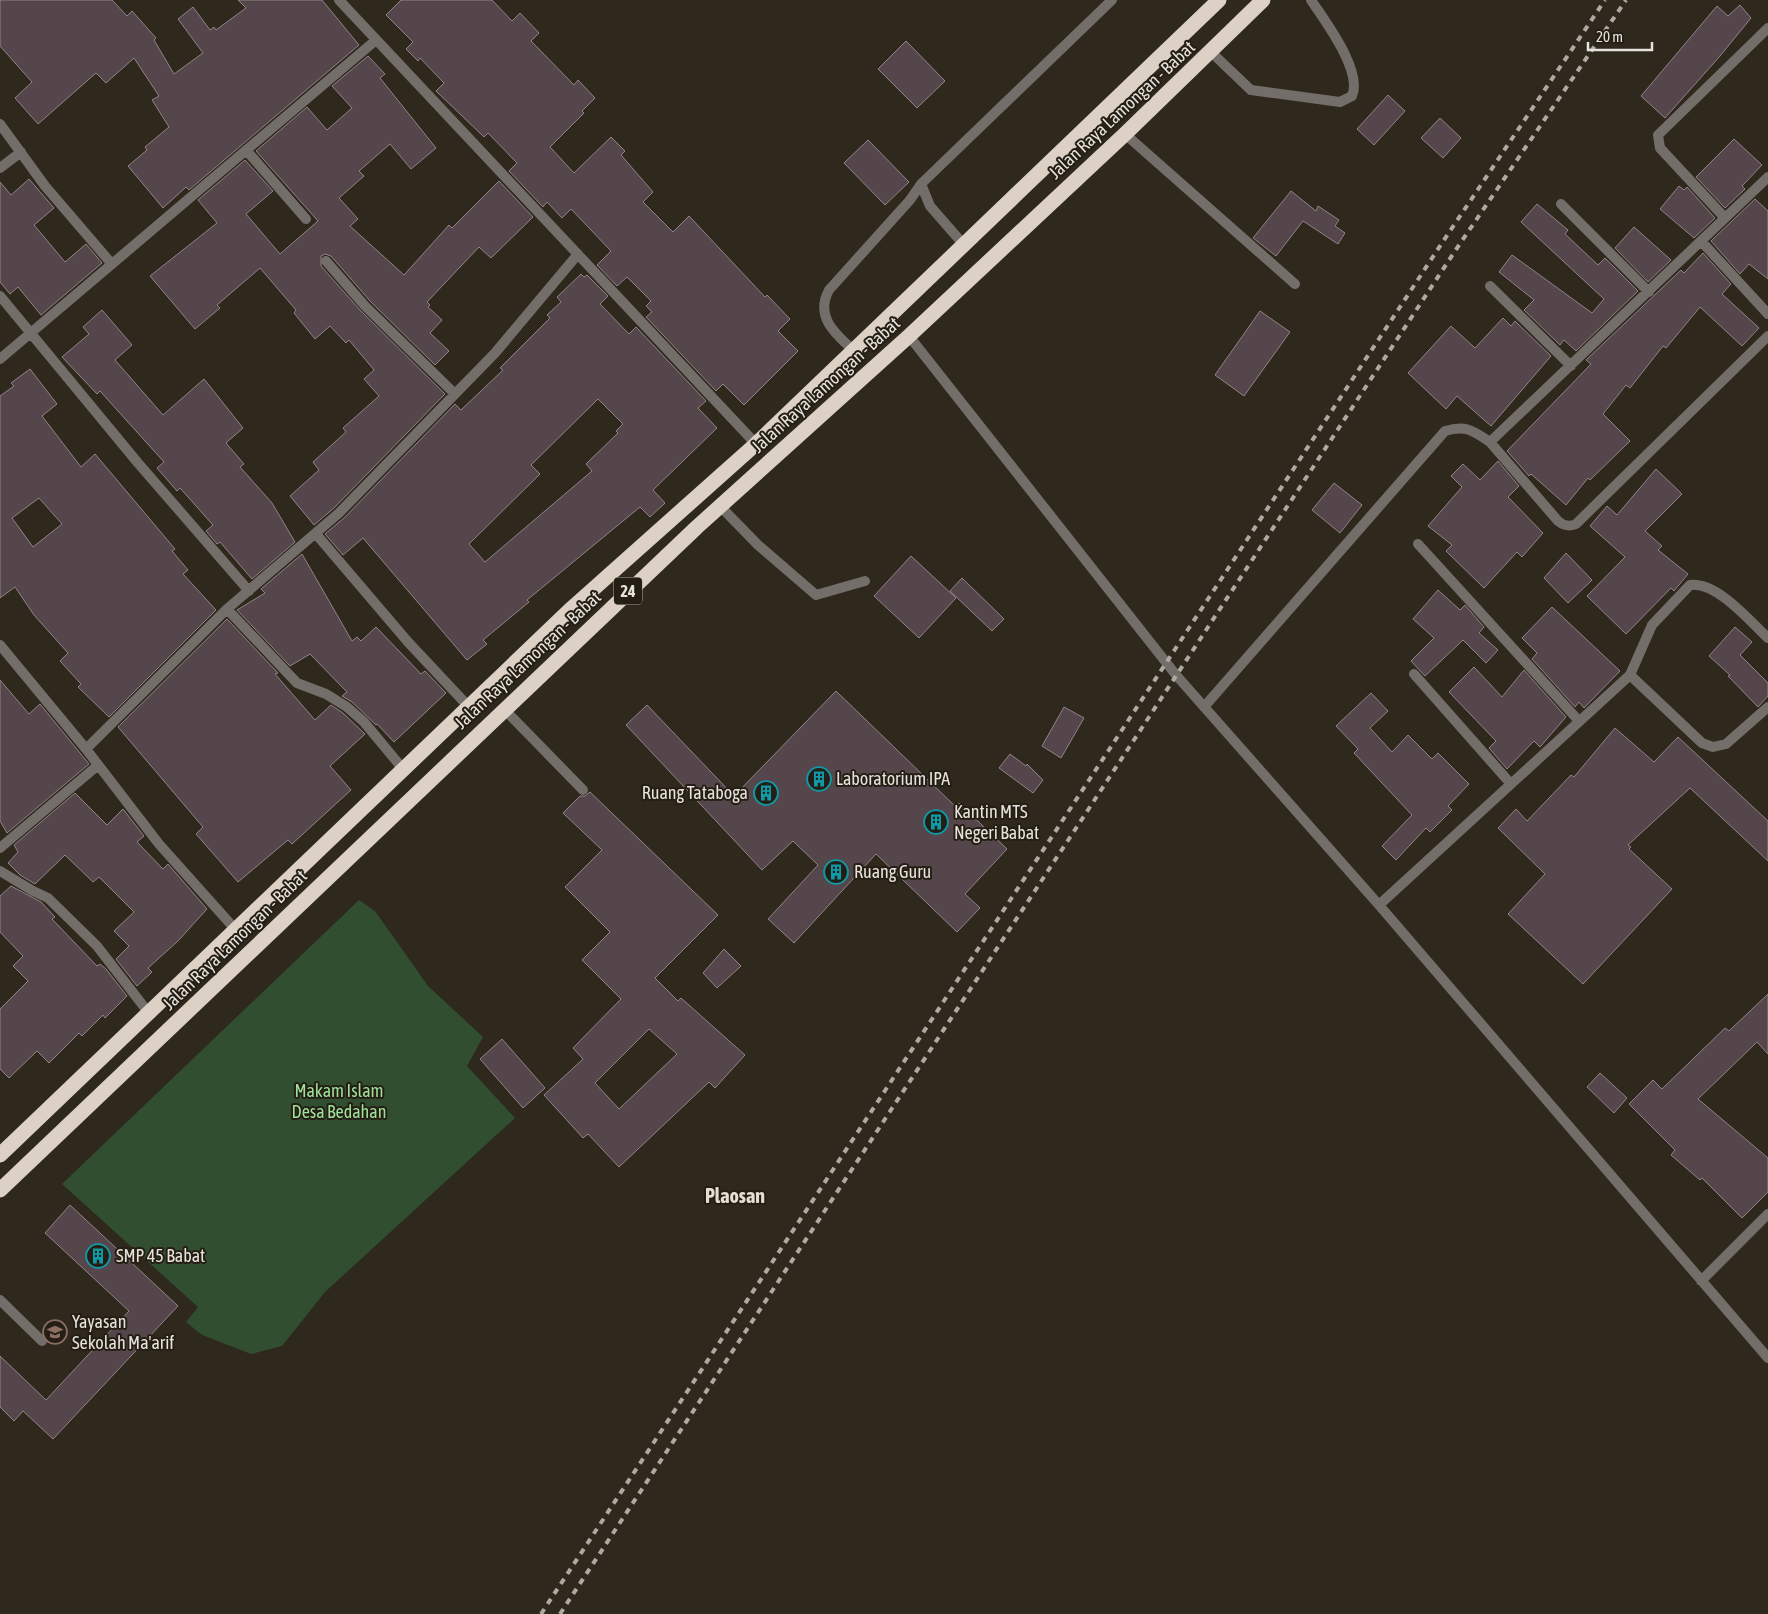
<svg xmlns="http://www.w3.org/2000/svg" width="1768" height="1614" font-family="'Asap Condensed',sans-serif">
	<rect width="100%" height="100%" fill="#2e281d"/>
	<path fill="#314e30" d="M359,900L375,911L428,986L483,1037L467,1066L515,1118L325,1292L282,1346L251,1354L202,1335L186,1322L198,1307L62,1184Z"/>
	<path fill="#54464a" stroke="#948388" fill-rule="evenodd" d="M0,0H112L127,16L132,11L156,38L154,40L174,74L203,53L178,19L193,7L210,30L214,27L216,30L246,8L238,0H322L359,45L189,190L186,187L163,208L128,166L147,150L145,147L169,127L152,100L159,96L134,58L106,83L96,73L38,124L15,98L32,82L0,46Z
		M401,0H492L512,21L520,13L539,33L531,41L574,85L578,80L595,98L582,111L584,113L550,147L574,173L611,137L625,151L621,155L653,192L643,202L673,232L689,216L765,297L767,295L790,319L778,331L798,351L744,405L723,384L716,391L646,317L652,312L646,306L651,301L627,277L617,286L597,265L611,251L571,209L562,218L547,202L543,207L509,171L517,163L488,133L484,137L436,91L444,83L420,58L418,61L406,49L413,42L386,15Z
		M1740,5L1751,18L1720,56L1665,118L1641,96L1717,6L1728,16Z
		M906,41L945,81L917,108L878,69Z
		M368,56L385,74L380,78L436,148L411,169L390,144L359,171L364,176L339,198L358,219L350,226L404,275L449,225L452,228L499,181L533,217L491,258L479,247L427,302L430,305L428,307L442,320L430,333L449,351L435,365L370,301L331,256L325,254L321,256V266L360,310L445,394L334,508L314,525L290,496L319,470L313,462L346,432L343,428L379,396L364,379L374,370L349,340L346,343L330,326L315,339L294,313L296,310L260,268L217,305L220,308L195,329L150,276L217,223L198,200L245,160L273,191L246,214L280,254L318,221L256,151L307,107L327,130L352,108L332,86Z
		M1388,95L1405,111L1374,145L1357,129Z
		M1440,118L1461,138L1443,158L1421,138Z
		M1734,139L1762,165L1742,186L1745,189L1725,208L1696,177Z
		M868,140L909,182L885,205L844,163Z
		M29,179L54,208L34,225L65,262L86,244L102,263L41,315L18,287L10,294L0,282V182L11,195Z
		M1679,186L1684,190L1687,187L1715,218L1694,238L1660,209Z
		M1291,191L1316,211L1318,206L1339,220L1335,226L1345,233L1338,244L1303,221L1276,256L1253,238Z
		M1755,199L1768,211V279L1749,264L1740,274L1711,241Z
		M1537,204L1568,230L1565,234L1598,265L1605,258L1638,291L1576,351L1564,340L1560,345L1524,310L1534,300L1499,272L1512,255L1592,313L1604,299L1521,222Z
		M1634,227L1671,260L1648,282L1615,248Z
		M1703,253L1731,284L1722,294L1759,328L1742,346L1700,307L1666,348L1663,346L1630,388L1626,385L1603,414L1630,441L1590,480L1588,478L1566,505L1531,474L1529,476L1507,451L1591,364L1586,360L1681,270L1684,273Z
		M581,274L584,277L587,275L608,296L600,304L629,334L636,327L706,401L698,408L717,428L653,490L665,503L650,517L640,507L527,600L529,602L483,640L487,644L467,660L363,538L343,555L325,534L344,518L455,404L461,410L503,370L500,368L550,318L547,315L561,302L557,297ZM598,399L623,424L616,431L618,433L586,464L592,471L485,562L469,544L540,474L531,465Z
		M102,310L132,345L115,360L163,415L204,379L243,428L226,443L244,464L240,467L272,503L295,542L252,579L220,542L217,544L206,531L213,525L180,488L177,491L157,468L164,462L100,391L97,394L62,357L89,334L83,327Z
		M1260,311L1290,332L1244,396L1215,375Z
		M1503,318L1511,326L1515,321L1551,356L1491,426L1457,396L1446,409L1408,373L1451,326L1475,348Z
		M30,369L57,404L42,416L81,467L95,454L175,549L172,551L188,570L183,574L216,610L109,717L78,687L81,684L60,661L68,653L34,615L15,587L0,598V396L14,386L11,383ZM39,498L62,524L33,547L12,518Z
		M1498,461L1519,486L1508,497L1543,533L1522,557L1517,552L1484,588L1446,551L1452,545L1428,526L1462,487L1451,476L1463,464L1480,480Z
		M1656,469L1682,494L1645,531L1662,546L1658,550L1688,574L1674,591L1671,588L1626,634L1587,596L1625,557L1590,526L1607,506L1617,515Z
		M1334,483L1362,505L1340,533L1312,510Z
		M1566,553L1592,580L1568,603L1544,578Z
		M302,554L352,641L357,637L361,641L376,627L421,674L425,671L446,693L394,742L377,724L376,725L352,702L342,696L347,692L310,654L290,666L237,610L265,593L261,589Z
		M911,556L956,598L919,638L874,596Z
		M962,578L1004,619L992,631L950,591Z
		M1438,590L1460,610L1465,605L1484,627L1479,633L1498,650L1486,663L1463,640L1425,676L1411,661L1434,638L1413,619Z
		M1552,607L1620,671L1584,708L1579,702L1575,707L1532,659L1537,653L1522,638Z
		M227,619L278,673L275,674L315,720L331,705L343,713L365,734L330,766L351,790L292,844L288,840L238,882L196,834L203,827L118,727Z
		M1735,627L1752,642L1740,655L1768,683V696L1758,707L1728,676L1730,675L1709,656Z
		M1474,667L1502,697L1524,670L1566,717L1540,747L1534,741L1507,769L1489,748L1496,741L1449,692Z
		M0,680L29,714L40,704L89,764L7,833L0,821Z
		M836,691L956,807L959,803L1007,849L965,894L980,908L957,932L876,854L794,943L768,919L818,865L793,841L762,870L626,725L647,705L734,796Z
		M1371,693L1388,711L1370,728L1392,752L1408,735L1432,759L1438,753L1469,784L1448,806L1452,810L1430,832L1426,828L1396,860L1382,846L1412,815L1354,753L1358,749L1336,726Z
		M1064,707L1084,718L1061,758L1042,746Z
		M1615,728L1654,762L1678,737L1768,821V861L1690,788L1628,845L1631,847L1629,849L1672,889L1583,984L1508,914L1545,874L1498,828L1516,809L1527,821L1571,775L1574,777Z
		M1010,754L1026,766L1027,764L1043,780L1033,793L999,768Z
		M590,792L718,915L655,978L678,1001L681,998L745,1055L715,1088L709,1082L619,1167L588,1134L583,1138L544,1095L583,1059L573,1048L621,999L582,960L610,932L565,887L602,850L563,813L580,796H585ZM649,1029L677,1054L619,1109L595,1083Z
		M75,793L107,825L123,809L144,836L137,842L163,869L168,864L207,909L178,941L148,968L152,972L137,986L116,959L129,946L114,931L134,912L99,877L93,882L65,855L35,884L20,875L8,863L18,852L14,845Z
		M11,886L41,902L55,917L52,919L97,966L100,964L106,969L127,996L105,1018L103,1015L82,1036L79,1033L49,1063L37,1051L9,1078L0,1069V1009L28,981L13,966L23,956L0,932V896Z
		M724,949L741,966L717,988L703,973Z
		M1768,994V1054L1757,1042L1698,1099L1768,1158V1192L1742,1218L1702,1178L1700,1180L1671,1155L1675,1150L1629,1104L1653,1080L1662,1089L1725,1028L1729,1031Z
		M502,1039L545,1088L523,1108L480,1059Z
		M1600,1073L1627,1098L1614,1113L1587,1087Z
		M70,1205L178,1306L53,1439L23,1411L14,1421L0,1407V1356L46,1400L129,1311L45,1233Z"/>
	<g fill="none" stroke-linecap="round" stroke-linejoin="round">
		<path stroke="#746e6a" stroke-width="10" d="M1211,52L1251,90L1340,102L1352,96C1363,71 1325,21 1311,0
			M720,506L758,545L816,595L865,581
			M504,709L583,790
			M0,1300L42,1341"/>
		<path stroke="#746e6a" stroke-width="10" d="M339,0L756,444
			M0,124L45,186L111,263
			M1125,134L1295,284
			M246,150L306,219
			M0,168L21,152
			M1561,204L1649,292
			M1725,218L1660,148L1658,135L1768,28
			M1701,241L1768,314
			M964,245L930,206L921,184L1112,0
			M326,261L365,306L455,394
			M1490,286L1571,366
			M0,296L138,463L249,591
			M909,336L1176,675L1379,905L1768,1358
			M853,350C834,333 815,316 829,290L910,200L921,184
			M0,359L376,40
			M1490,442L1558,521C1564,526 1569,527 1576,524L1768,336
			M316,534L408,642L469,707
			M1418,544L1579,721
			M227,609L297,683L326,694L347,707L364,722L403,769
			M0,645L86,749L159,844L235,929
			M1414,674L1511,784
			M1630,675L1702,743L1713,747L1726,744L1768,707
			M1204,707L1445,431C1466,425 1472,430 1490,442L1768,177
			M86,749L227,609L339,513L495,353L578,254
			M0,848L97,766
			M0,871L33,891L48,898L97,946L148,1012
			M1379,905L1630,675L1652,625L1690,585C1716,581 1749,620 1768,638
			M1701,1281L1768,1214"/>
		<path stroke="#ddd0c5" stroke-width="15" d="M0,1155L572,608L756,444L1219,0
			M0,1190L697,527L909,336L1125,134L1263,0"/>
		<path stroke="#aea9a1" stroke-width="4" stroke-dasharray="6 6" stroke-linecap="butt" d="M541,1614L1442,243L1605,0
			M560,1614L1455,251L1626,0"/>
	</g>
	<defs>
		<g id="building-ring" transform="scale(1.25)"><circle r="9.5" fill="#241e14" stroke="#0f9aa8" stroke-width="1.5"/><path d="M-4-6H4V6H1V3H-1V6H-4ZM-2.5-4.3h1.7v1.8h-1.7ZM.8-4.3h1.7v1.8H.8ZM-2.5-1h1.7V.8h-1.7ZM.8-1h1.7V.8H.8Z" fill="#0f9aa8"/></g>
		<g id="school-ring" transform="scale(1.25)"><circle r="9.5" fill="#241e14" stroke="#8d6e63" stroke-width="1.5"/><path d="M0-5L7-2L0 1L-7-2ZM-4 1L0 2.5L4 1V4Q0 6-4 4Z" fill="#8d6e63"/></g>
	</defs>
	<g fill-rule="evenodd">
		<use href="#building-ring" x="819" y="779"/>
		<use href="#building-ring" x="766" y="793"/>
		<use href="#building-ring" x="936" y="822"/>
		<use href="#building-ring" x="836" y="872"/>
		<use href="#building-ring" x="98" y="1256"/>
		<use href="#school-ring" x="55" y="1332"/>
	</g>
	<g text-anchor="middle" stroke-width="4" stroke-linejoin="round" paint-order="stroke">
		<rect fill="#241e14" stroke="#aca8a0" stroke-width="1" x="614" y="577.5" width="28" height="27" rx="4"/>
		<g font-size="16" font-weight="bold" fill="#e7e3dc">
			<text x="628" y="597">24</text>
		</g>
		<g font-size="18" fill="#e7e3dc" stroke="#241e14">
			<text transform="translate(1122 110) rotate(-43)" y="6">Jalan Raya Lamongan - Babat</text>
			<text transform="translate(826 385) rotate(-42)" y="6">Jalan Raya Lamongan - Babat</text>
			<text transform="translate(528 660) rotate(-43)" y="6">Jalan Raya Lamongan - Babat</text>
			<text transform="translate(235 940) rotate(-44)" y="6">Jalan Raya Lamongan - Babat</text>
		</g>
		<g font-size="18" fill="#e7e3dc" stroke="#241e14" text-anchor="start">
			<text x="836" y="785">Laboratorium IPA</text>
			<text x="748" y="799" text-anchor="end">Ruang Tataboga</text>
			<text x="954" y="818">Kantin MTS<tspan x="954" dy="21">Negeri Babat</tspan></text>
			<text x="854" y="878">Ruang Guru</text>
			<text x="116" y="1262">SMP 45 Babat</text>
			<text x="72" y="1328">Yayasan<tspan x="72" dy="21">Sekolah Ma'arif</tspan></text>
		</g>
		<g font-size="18" fill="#9de19a" stroke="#241e14">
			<text x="339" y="1097">Makam Islam<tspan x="339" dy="21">Desa Bedahan</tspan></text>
		</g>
		<g font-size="20" font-weight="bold" fill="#e7ded1" stroke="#241e14">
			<text x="735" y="1203">Plaosan</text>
		</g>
	</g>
	<path d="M1588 42v8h64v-8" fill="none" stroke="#e7e3dc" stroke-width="2.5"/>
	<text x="1596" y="42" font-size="15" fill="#e7e3dc" stroke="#241e14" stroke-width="4" paint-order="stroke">20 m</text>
</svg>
